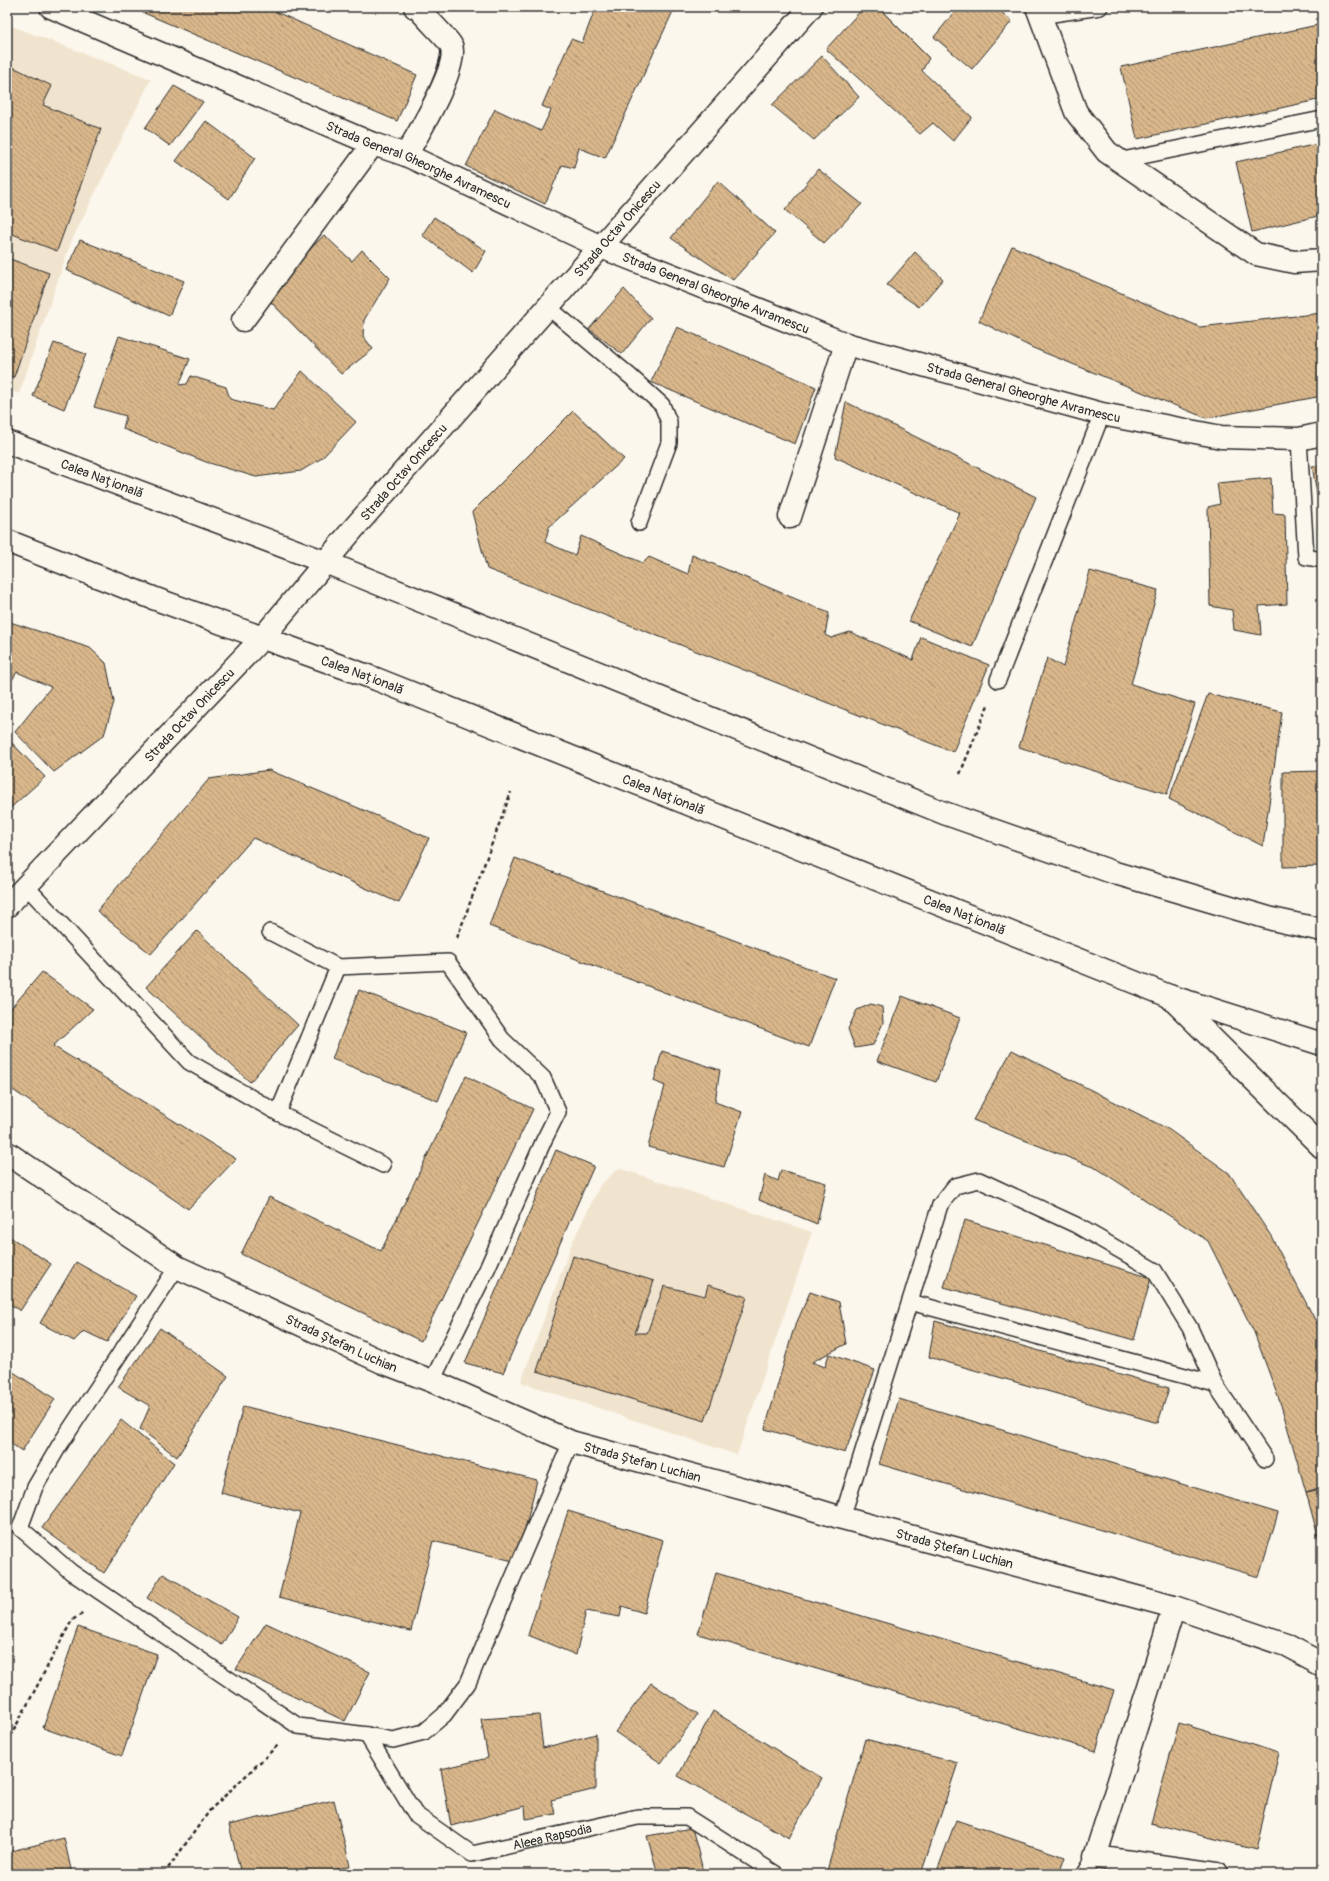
<svg xmlns="http://www.w3.org/2000/svg" width="1329" height="1881" font-family="Pangolin,sans-serif">
	<defs>
		<pattern id="building-back-hatch" width="6" height="6" patternUnits="userSpaceOnUse"><rect width="6" height="6" fill="#d9b78b"/><path d="M-1 5l2 2M0 0l6 6M5-1l2 2" fill="none" stroke="#b09572"/></pattern>
	</defs>
	<rect width="100%" height="100%" fill="#fbf7ec"/>
	<filter id="ink" filterUnits="userSpaceOnUse"><feTurbulence type="fractalNoise" baseFrequency=".025" numOctaves="2"/><feDisplacementMap in="SourceGraphic" scale="8" xChannelSelector="R" yChannelSelector="G"/><feConvolveMatrix kernelMatrix="1 2 1 2 8 2 1 2 1" color-interpolation-filters="sRGB"/></filter>
	<g filter="url(#ink)">
		<path fill="#f1e4cf" d="M7,24L151,79L71,242L19,394L7,389Z
			M619,1168L812,1232L737,1455L521,1382L571,1245L600,1185Z"/>
		<path fill="url(#building-back-hatch)" stroke="#2b2b2b" d="M130,7H265L417,75L397,121Z
			M596,7H675L605,158L579,148L574,168L562,165L545,204L466,166L495,109L541,131L551,110L542,106L571,39L582,43Z
			M864,7H878L929,58L922,71L972,117L953,141L933,123L920,134L826,49Z
			M959,7H995L1012,21L972,69L934,37Z
			M1322,24V99L1137,139L1121,67Z
			M822,56L859,97L814,140L772,105Z
			M13,67L52,86L43,105L101,129L57,251L7,232V84Z
			M174,86L203,102L170,146L145,128Z
			M206,121L255,158L229,199L176,161Z
			M1322,143V215L1252,232L1236,162Z
			M818,169L862,204L824,243L785,210Z
			M718,181L775,233L733,280L671,238Z
			M434,217L486,251L473,273L422,235Z
			M324,235L352,261L362,250L390,278L364,320L363,336L373,349L341,374L265,296Z
			M80,240L184,281L169,316L66,270Z
			M1012,246L1200,327L1322,313V396L1206,418L1033,348L979,321Z
			M915,252L943,279L919,307L887,285Z
			M7,258L49,273L14,377L7,375Z
			M624,289L651,318L622,354L589,329Z
			M677,327L816,387L795,444L651,382Z
			M119,336L190,359L179,385L187,384L191,376L226,387L230,399L273,410L302,371L356,422L322,458L301,471L256,477L206,462L123,429L126,416L94,407Z
			M54,343L86,354L64,409L33,396Z
			M846,402L1036,497L972,647L909,621L960,513L835,457Z
			M573,411L624,459L549,527L545,542L575,555L581,536L643,563L649,557L688,574L692,555L829,613L825,635L831,638L850,632L913,660L921,637L989,665L953,752L487,569L472,512Z
			M1322,465V521L1312,466Z
			M1271,478L1273,513L1285,514L1287,604L1259,606L1261,635L1234,630L1232,610L1210,606L1208,507L1220,504L1217,483Z
			M1090,571L1158,590L1131,684L1195,704L1167,794L1019,747L1047,658L1063,667Z
			M7,621L90,648L106,663L114,702L104,735L54,772L15,732L51,687L17,672L7,688Z
			M1208,694L1282,712L1263,846L1169,799Z
			M7,738L45,777L7,811Z
			M269,770L429,838L399,903L253,838L151,954L97,911L209,779Z
			M1322,771V866L1283,867V772Z
			M515,858L835,978L809,1047L489,926Z
			M197,931L298,1025L250,1082L146,987Z
			M42,972L93,1009L53,1046L236,1159L188,1209L7,1086V1013Z
			M359,990L466,1032L438,1101L332,1059Z
			M902,996L960,1018L936,1082L877,1061Z
			M871,1004L882,1007L883,1023L873,1045L855,1048L848,1029L857,1010Z
			M1012,1050L1168,1129L1229,1173L1271,1236L1322,1333V1487L1306,1492L1281,1405L1254,1332L1208,1241L1098,1169L973,1120Z
			M662,1051L720,1070L715,1102L742,1112L724,1167L648,1147L665,1086L654,1081Z
			M466,1076L533,1109L421,1341L241,1254L269,1197L381,1251Z
			M556,1150L594,1166L503,1373L465,1363Z
			M781,1170L826,1183L817,1224L759,1200L765,1175L778,1181Z
			M965,1220L1151,1278L1134,1340L944,1287Z
			M7,1235L51,1264L20,1311L7,1302Z
			M573,1256L654,1281L635,1333H647L664,1286L705,1296L708,1285L747,1297L705,1421L537,1371Z
			M76,1262L136,1296L107,1342L84,1331L74,1341L40,1323Z
			M810,1292L839,1302L846,1344L812,1362L825,1367L829,1354L875,1370L845,1453L765,1429L793,1331Z
			M935,1321L1169,1388L1158,1423L929,1357Z
			M160,1328L228,1376L177,1457L140,1429L150,1406L118,1387Z
			M7,1368L55,1399L22,1451L7,1441Z
			M899,1399L1278,1513L1259,1577L879,1464Z
			M243,1406L537,1480L517,1562L433,1541L411,1631L279,1597L300,1513L221,1493Z
			M121,1420L174,1463L104,1573L42,1528Z
			M1322,1489V1551L1306,1492Z
			M568,1511L663,1540L644,1613L622,1606L620,1617L586,1611L576,1655L528,1635Z
			M716,1573L1114,1690L1096,1751L698,1634Z
			M163,1574L238,1617L222,1645L147,1598Z
			M266,1623L370,1672L345,1721L236,1669Z
			M78,1627L157,1654L122,1756L43,1728Z
			M651,1683L698,1714L661,1763L615,1732Z
			M713,1711L822,1778L789,1838L678,1776Z
			M539,1715L543,1748L596,1734V1789L551,1800L556,1814L526,1819L525,1806L451,1826L441,1769L488,1758L481,1719Z
			M1179,1723L1279,1753L1256,1849L1151,1823Z
			M865,1739L958,1763L921,1874H826Z
			M334,1800L350,1866L318,1874H241L229,1825Z
			M956,1820L1065,1857L1059,1874H936Z
			M692,1828L704,1874H658L647,1836Z
			M64,1838L72,1874H7V1852Z"/>
		<g fill="none" stroke-linecap="round" stroke-linejoin="round">
			<g stroke="#2b2b2b" stroke-width="18">
				<g id="service">
					<path d="M1039,16L1100,7"/>
					<path d="M1118,161L1322,119"/>
					<path d="M548,307L631,377L662,405L669,422V443L639,523"/>
					<path d="M1299,439L1306,557L1322,560"/>
					<path d="M998,680L1102,414"/>
					<path d="M26,886L189,1062L278,1113L383,1165"/>
					<path d="M270,932L338,967L448,962L502,1039L543,1078L558,1112L544,1140L487,1269L432,1381"/>
					<path d="M278,1113L338,967"/>
					<path d="M177,1267L59,1446L35,1487L20,1528L71,1572L298,1726L367,1735L393,1740L424,1732L444,1715L468,1683L571,1442"/>
					<path d="M910,1302L1215,1384"/>
					<path d="M842,1518L940,1205L955,1186L979,1180L1076,1225L1154,1270L1190,1328L1215,1384L1265,1459"/>
					<path id="s1" d="M367,1735L415,1814L472,1854L638,1817H687L776,1874"/>
					<path d="M1084,1874L1095,1857"/>
				</g>
			</g>
			<g stroke="#2b2b2b" stroke-width="25">
				<g id="minor">
					<path id="s2" d="M51,7L373,144L406,155L601,247L846,344L1102,414L1221,437L1299,439L1322,434"/>
					<path d="M1037,7L1076,112L1107,152L1256,254L1294,262L1322,260"/>
					<path d="M406,155C417,136 460,65 451,45C448,39 424,16 418,8L415,7"/>
					<path d="M243,320L373,144"/>
					<path d="M790,517L846,344"/>
					<path id="s3" d="M7,1153L177,1267L382,1362L432,1381L571,1442L773,1497L842,1518L1174,1607L1286,1645L1322,1664"/>
					<path d="M1174,1607L1095,1857L1216,1874"/>
				</g>
			</g>
			<g stroke="#2b2b2b" stroke-width="25">
				<g id="tertiary">
					<path id="s4" d="M7,906L263,637L354,528L811,7"/>
					<path d="M1169,996L1322,1147"/>
				</g>
			</g>
			<g stroke="#2b2b2b" stroke-width="25">
				<g id="primary">
					<path id="s5" d="M7,442L325,562L944,813L1115,873L1272,919L1322,930"/>
					<path id="s6" d="M7,541L153,598L376,679L1169,996L1322,1044"/>
				</g>
			</g>
			<path stroke="#2b2b2b" stroke-width="2.5" stroke-dasharray="4 3" stroke-linecap="butt" d="M960,774L988,705
				M457,938L511,792
				M7,1743L72,1620L84,1613
				M164,1874L210,1810L278,1745"/>
			<use href="#service" stroke="#fbf7ec" stroke-width="15"/>
			<use href="#minor" stroke="#fbf7ec" stroke-width="22"/>
			<use href="#tertiary" stroke="#fbf7ec" stroke-width="22"/>
			<use href="#primary" stroke="#fbf7ec" stroke-width="22"/>
		</g>
	</g>
	<g text-anchor="middle" stroke-width="4" stroke-linejoin="round" paint-order="stroke">
		<g font-size="13" fill="#2b2b2b" stroke="#fbf7ec">
			<text dy="5" stroke="none"><textPath href="#s2" startOffset="400">Strada General Gheorghe Avramescu</textPath></text>
			<text dy="5" stroke="none"><textPath href="#s4" startOffset="912">Strada Octav Onicescu</textPath></text>
			<text dy="5" stroke="none"><textPath href="#s2" startOffset="724">Strada General Gheorghe Avramescu</textPath></text>
			<text dy="5" stroke="none"><textPath href="#s2" startOffset="1048">Strada General Gheorghe Avramescu</textPath></text>
			<text dy="5" stroke="none"><textPath href="#s4" startOffset="588">Strada Octav Onicescu</textPath></text>
			<text dy="5" stroke="none"><textPath href="#s5" startOffset="102">Calea Națională</textPath></text>
			<text dy="5" stroke="none"><textPath href="#s6" startOffset="380">Calea Națională</textPath></text>
			<text dy="5" stroke="none"><textPath href="#s4" startOffset="264">Strada Octav Onicescu</textPath></text>
			<text dy="5" stroke="none"><textPath href="#s6" startOffset="704">Calea Națională</textPath></text>
			<text dy="5" stroke="none"><textPath href="#s6" startOffset="1028">Calea Națională</textPath></text>
			<text dy="5" stroke="none"><textPath href="#s3" startOffset="386">Strada Ștefan Luchian</textPath></text>
			<text dy="5" stroke="none"><textPath href="#s3" startOffset="710">Strada Ștefan Luchian</textPath></text>
			<text dy="5" stroke="none"><textPath href="#s3" startOffset="1034">Strada Ștefan Luchian</textPath></text>
			<text dy="5" stroke="none"><textPath href="#s1" startOffset="244">Aleea Rapsodia</textPath></text>
		</g>
	</g>
	<rect width="1329" height="1881" fill="none" stroke="#fbf7ec" stroke-width="24"/>
	<rect x="12" y="12" width="1305" height="1857" fill="none" stroke="#2b2b2b" stroke-width="1.5" filter="url(#ink)"/>
</svg>
